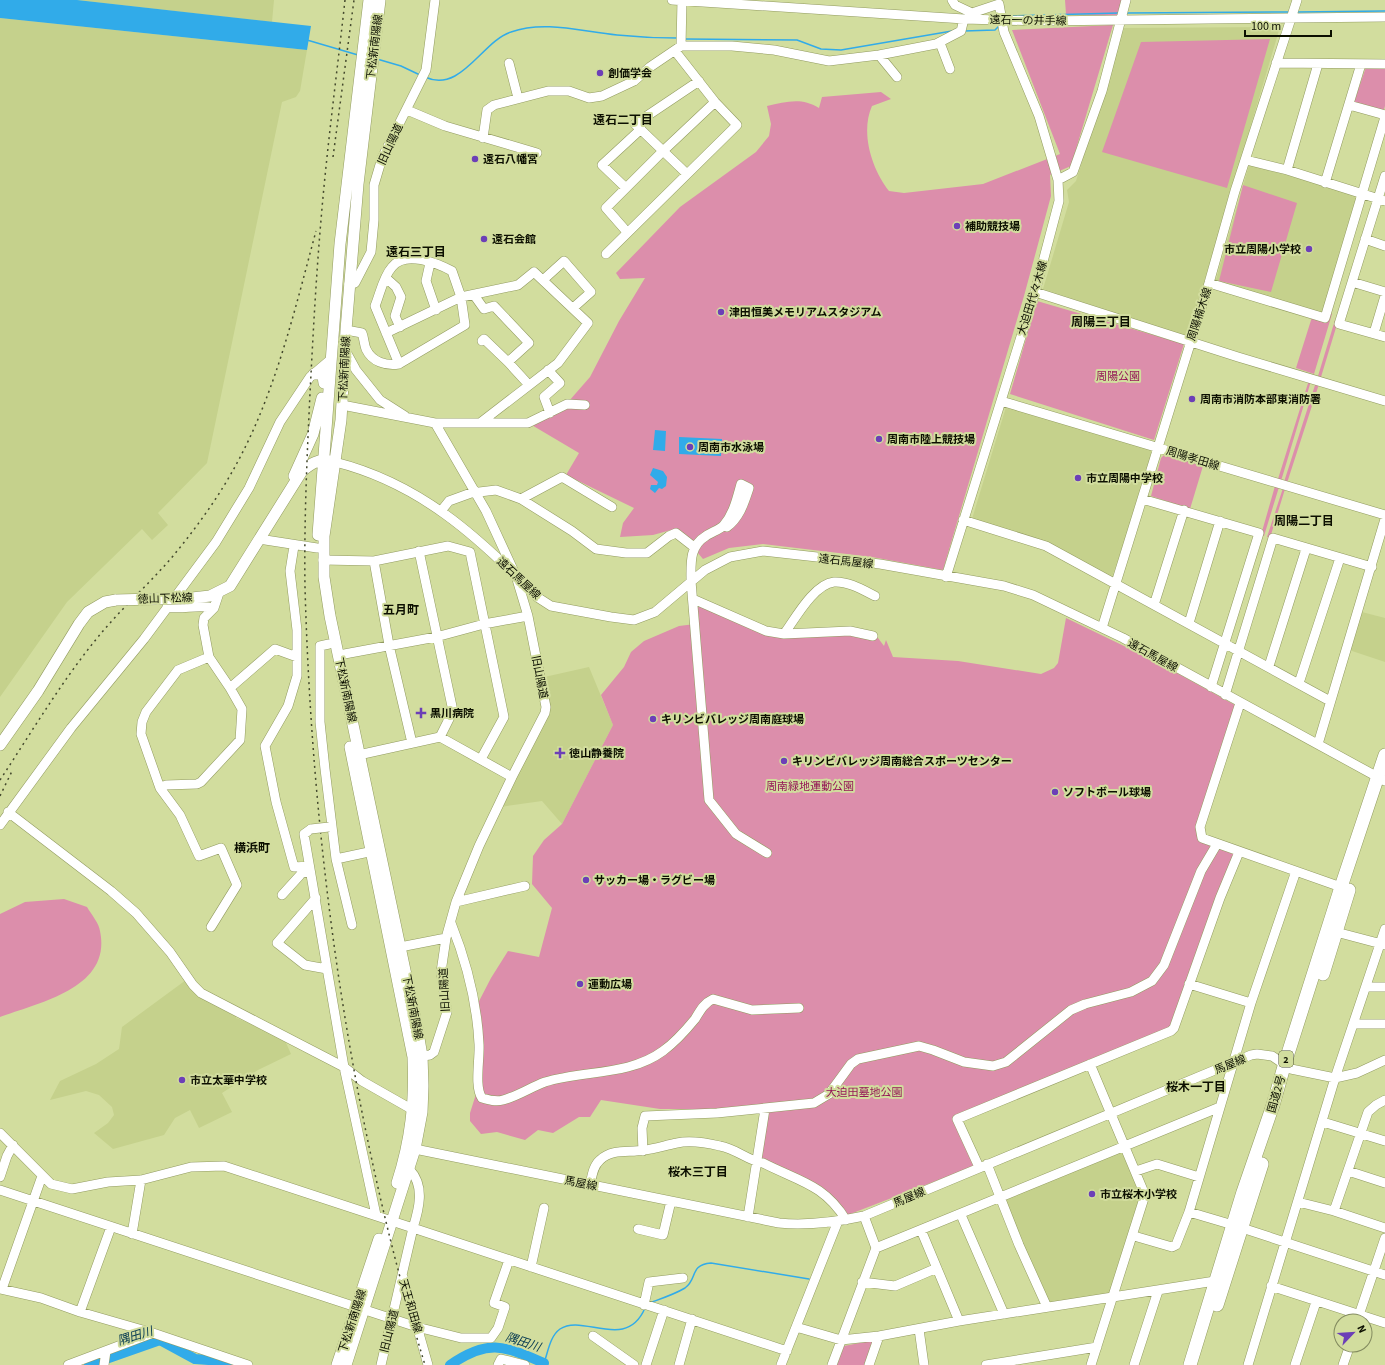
<svg xmlns="http://www.w3.org/2000/svg" width="1385" height="1365" font-family="'Source Sans 3','Noto Sans JP',sans-serif">
	<rect width="100%" height="100%" fill="#d2dd9e"/>
	<path fill="#c5d18c" d="M77,0H274L272,22Z
		M0,18L307,50L300,91L296,97L282,102L207,463L158,513L168,525L152,540L142,529L67,602L0,697Z
		M1280,27L1188,337L1043,289L1069,202L1067,190L1076,181L1124,28Z
		M1249,165L1323,185L1359,197L1324,316L1215,283Z
		M1006,407L1155,450L1112,577L972,519Z
		M1358,611L1385,618V662L1346,649Z
		M589,667L613,725L562,824L542,801L500,807L548,713L540,678Z
		M186,980L237,1013L236,1018L283,1036L291,1054L258,1070L222,1093L232,1112L199,1128L190,1110L175,1118L164,1135L113,1149L94,1133L108,1123L114,1115L112,1107L99,1095L86,1091L50,1100L60,1081L96,1064L119,1049L122,1027Z
		M1121,1151L1142,1197L1111,1294L1048,1303L1004,1198Z"/>
	<path fill="#dc8eab" d="M1065,0H1124L1119,16L1066,14Z
		M1113,25L1071,166L1050,175L1051,196L1024,296L943,570L872,557L763,544L729,548L703,559L681,533L671,530L653,535L620,537L623,523L634,508L566,475L579,453L530,424L569,401L590,377L619,321L645,278L620,279L616,273L680,207L756,152L769,136L771,124L767,106C786,102 801,97 819,108L822,97L881,92L891,99L872,106C860,133 872,169 889,191L904,193L983,184L1060,154L1012,30Z
		M1270,39L1227,188L1102,152L1141,42Z
		M1366,67H1385V106L1383,112L1354,102Z
		M1243,185L1297,203L1271,292L1219,281Z
		M1037,301L1184,344L1154,440L1010,394Z
		M1330,313L1332,314L1314,374L1296,368L1312,317Z
		M1335,320L1338,321L1321,377L1318,376Z
		M1309,380L1311,381L1281,481L1278,479Z
		M1316,382L1319,384L1287,483L1284,482Z
		M1165,454L1203,466L1190,509L1151,496L1161,458Z
		M1275,486L1279,487L1264,536L1261,535Z
		M1283,488L1285,489L1270,538L1267,537Z
		M693,600L764,631L851,630L878,638L884,646L886,640L893,657L958,661L1041,674L1054,668L1058,663L1066,618L1155,661L1235,705L1201,837L1238,851L1172,1032L957,1119L977,1165L845,1216L839,1203L758,1162L767,1109H660L601,1100L590,1117H579L553,1133L538,1130L525,1140L497,1132L481,1134L470,1121V1113L477,1091L476,1007L491,978L508,951L539,957L552,908L532,884L533,856L544,840L562,824L613,725L601,695L624,667L631,652L644,641L679,626L695,624Z
		M64,899L87,907C91,914 99,923 100,931C112,988 40,1002 0,1017V914L25,902Z
		M875,1340L865,1365H837L844,1346Z"/>
	<path fill="#31abe9" d="M0,0H77L311,26L307,50L0,18Z
		M655,430L666,431L665,451L653,450Z
		M679,437L722,439L721,456L679,454Z
		M653,468L663,471L667,477L666,486L662,489L659,488L655,493L650,489L651,485H657L658,482L650,475Z"/>
	<g fill="none" stroke-linecap="round" stroke-linejoin="round">
		<path stroke="#31abe9" stroke-width="1.5" d="M1297,12L1385,11
			M1127,13L1289,12
			M1007,16L1119,13
			M964,31L995,30L1000,25
			M685,39L797,40L821,49L841,50L952,31
			M307,40L358,55
			M377,59L401,66L420,75
			M425,77C461,94 482,41 511,32C545,20 583,32 617,35C637,37 657,38 677,38
			M652,1302C663,1298 675,1294 685,1288C698,1279 689,1265 711,1263L809,1279
			M546,1365L544,1363C548,1352 550,1336 560,1329C583,1313 626,1352 645,1308"/>
		<path stroke="#31abe9" stroke-width="10" d="M89,1365L160,1340L195,1359L222,1361L233,1365
			M450,1365C489,1338 504,1346 544,1363"/>
		<g stroke="#929b60" stroke-width="10">
			<path id="minor" d="M672,0L964,19L1040,21L1385,17
				M940,43L950,69
				M681,46L682,0
				M879,55L897,77
				M509,63L518,98
				M1276,63L1385,64
				M1349,105L1385,115
				M407,110L445,126L537,153
				M483,138L487,110L494,105L548,91H569L589,98L602,96L634,81L650,67L681,46H732L774,50L829,61L879,55L936,44L961,31L964,19
				M1246,160L1287,170L1385,201
				M1287,170L1318,64
				M687,174L635,124L699,81
				M1385,176L1339,324L1385,337
				M1058,180L1073,172L1102,91L1126,0
				M1325,183L1361,64
				M626,188L602,165L641,129
				M627,232L606,208L663,151L715,102
				M1365,239L1385,246
				M606,254L737,125L715,102L675,51
				M430,263L426,281L436,310
				M386,278L396,287L401,297L395,316L400,327
				M543,280L564,261L591,292L573,308
				M1352,282L1385,292
				M1209,283L1325,318L1385,117
				M349,284L355,283L371,252L374,220V185L382,158L426,70L435,0
				M1035,292L1238,357L1385,401
				M474,295L484,309L494,306L529,343L508,362
				M346,330L362,333C364,338 364,344 366,349C372,362 386,366 399,364L465,325L461,297L452,271C437,263 405,250 392,267C383,277 380,294 375,306L399,364
				M386,333L461,297L518,285L534,272L588,323L558,363L480,423
				M1374,333L1385,296
				M482,341L484,339L508,362L529,385
				M345,350L356,370L380,400L405,416
				M548,370L560,383L544,397L550,413
				M1001,401L1385,515
				M342,405L435,423H528L567,404L585,405
				M335,462C419,483 478,536 537,597L551,606L611,617L634,620L655,612L705,570L730,557L763,551L880,564L1004,586L1033,595L1123,638L1385,781
				M521,499L562,477L612,507
				M1142,499L1259,533L1211,687
				M441,511L449,501L471,493L496,490L521,499L572,531L596,549L626,553H647L669,536L676,533L694,547
				M963,520L1046,546L1330,701
				M724,526L727,527C740,517 744,503 749,488L741,484C737,498 734,513 724,525C720,530 711,532 706,536C689,546 691,564 691,581L709,800L736,834L767,853
				M259,539L317,548
				M294,546L290,571L297,630V676L288,706L265,746L276,802L294,867L309,866
				M419,551L453,711L440,737
				M323,560L374,561L448,546L470,552L504,717L481,759
				M374,561L389,645L412,743
				M946,577L1035,292L1059,201L1058,180L1039,116L1004,32L999,4L972,13L955,5L952,0
				M693,599L766,631L784,634L850,631L873,636
				M1154,605L1184,510
				M167,607C182,610 198,604 214,608
				M1189,623L1220,521
				M1102,628L1209,283L1235,191L1297,0
				M784,634C795,619 814,584 834,582C848,581 863,590 875,596
				M329,644L320,646V722L325,769L336,859L352,925
				M339,655L436,637L484,624L528,616
				M209,657L178,670L146,712L142,722L141,734L160,788L166,785L197,784L201,782L240,740L242,709L230,688L209,657L203,625L204,618L214,608L219,593
				M1269,666L1306,549
				M1299,683L1340,558
				M230,688L275,649L297,657
				M1225,695L1273,538L1372,567
				M1240,703L1200,827L1202,838L1341,887
				M1318,744L1385,519
				M354,756L440,737L512,777
				M160,788L180,815L199,856L221,848L237,885L211,927
				M8,812L111,891L136,913L170,952L193,985L201,993L344,1067L362,1081L413,1110
				M0,825L71,728L144,639L216,542L249,488L280,422L310,377L330,360
				M311,829L304,834L344,1067L376,1215
				M336,859L378,850
				M282,895L302,873L310,872
				M316,898L277,943L305,965L327,969
				M456,902L525,886
				M451,923C467,963 477,1002 479,1044C480,1059 474,1087 482,1098C489,1100 496,1102 503,1100C518,1096 531,1087 545,1082C584,1070 629,1076 663,1051C674,1043 686,1030 695,1019C700,1011 704,1003 713,999L752,1010L799,1008
				M1336,932L1385,945
				M395,948L446,938
				M1189,984L1251,1003
				M1366,987H1385
				M1353,1024H1385
				M416,1057L430,1055L434,1052L447,1012L441,972L446,938L456,902L479,846L512,777L545,713L546,707L528,616L516,576L486,511L435,423
				M1090,1064L1145,1195L1091,1365
				M1323,1122L1385,1141
				M0,1133L51,1184L72,1189L108,1182L141,1180L191,1167L224,1166L413,1228L381,1365
				M410,1148L779,1223C808,1226 836,1222 864,1216L1251,1055L1257,1054L1272,1056L1291,1069L1335,1078L1357,1073L1385,1060
				M643,1151L642,1128L645,1116L717,1113L814,1103L829,1094L851,1064L858,1059L919,1046L933,1050L964,1062L993,1066L1006,1062L1071,1010L1085,1004L1131,992L1152,981L1164,965L1201,871L1217,844
				M987,1164L1019,1245L1047,1307
				M979,1167L957,1119L1171,1031L1174,1028L1220,898L1239,852
				M410,1170C425,1186 419,1209 413,1228L787,1351
				M1136,1171L1157,1164L1199,1177
				M1348,1171L1385,1183
				M0,1177L7,1156L13,1145
				M590,1185C592,1176 593,1166 600,1160C613,1148 629,1153 644,1150C655,1149 666,1145 677,1143C691,1140 707,1143 720,1146C737,1149 748,1161 763,1163C798,1181 824,1184 846,1220
				M0,1190L417,1327L461,1338H491L498,1328L505,1307L494,1303L509,1260
				M1298,1202L1334,1211L1385,1228
				M1334,1211L1368,1112L1376,1105L1385,1100
				M1189,1212L1233,1225
				M961,1215L1004,1314
				M748,1217L765,1109
				M1242,1228L1385,1275
				M638,1229L663,1235L671,1201
				M921,1230L959,1321
				M132,1234L141,1180
				M1134,1236L1172,1247L1176,1245L1189,1212L1251,1003L1296,871
				M876,1248L1220,1107
				M531,1267L544,1208
				M403,1277L428,1365
				M862,1282L895,1286L937,1268
				M1271,1286L1385,1323
				M0,1289L41,1298L80,1312L153,1333L248,1365
				M2,1289L42,1176
				M644,1305L649,1282L683,1278
				M80,1312L111,1227
				M1357,1321L1385,1238
				M796,1327L841,1340L879,1336L959,1321L1215,1281
				M919,1329L924,1365
				M593,1336L634,1365
				M68,1365L153,1333
				M104,1365L106,1351
				M498,1365L501,1359L525,1365
				M646,1365L664,1310
				M679,1365L692,1319
				M781,1365L838,1221
				M832,1365L876,1248L864,1216
				M869,1365L879,1336
				M986,1365L1097,1347
				M1134,1365L1158,1291
				M1248,1365L1335,1078L1385,929
				M1295,1365L1316,1302
				M1343,1365L1350,1345"/>
		</g>
		<g stroke="#929b60" stroke-width="12">
			<path id="major" d="M314,374H321L323,376L324,383
				M294,476L313,434L322,398
				M318,535L340,244L369,0
				M192,598L210,596L230,586L302,471C311,464 317,459 329,461
				M0,745L38,691L79,624L88,612L105,602L116,600
				M350,747L413,1057C415,1102 411,1140 397,1183
				M337,1365L379,1239
				M346,1365L415,1149L422,1112L423,1086L422,1056L417,1027L330,616L324,577V536L341,420L346,330L358,184L380,0"/>
		</g>
		<g stroke="#929b60" stroke-width="14">
			<path id="highway" d="M1323,974L1349,890
				M1217,1305L1262,1164
				M1190,1365L1243,1192L1273,1105L1285,1063L1341,887L1385,755"/>
		</g>
		<use href="#minor" stroke="#fff" stroke-width="9"/>
		<use href="#major" stroke="#fff" stroke-width="11"/>
		<use href="#highway" stroke="#fff" stroke-width="13"/>
		<path stroke="#44492d" stroke-width="1.5" stroke-dasharray="2 4" stroke-linecap="butt" d="M345,0C337,73 327,147 321,220C316,278 313,336 310,393C307,457 304,522 305,587C312,847 349,1116 425,1365
			M333,157L354,0
			M0,780C33,730 64,677 103,631C125,605 151,582 173,556C197,527 220,495 237,463C276,391 295,309 316,231
			M0,796L13,769"/>
		<g stroke="#929b60" stroke-width="10" stroke-linecap="butt">
			<path id="minor-bridge" d="M311,829L329,827"/>
		</g>
		<g stroke="#929b60" stroke-width="12" stroke-linecap="butt">
			<path id="major-bridge" d="M116,600L192,598"/>
		</g>
		<use href="#minor-bridge" stroke="#fff" stroke-width="9"/>
		<use href="#major-bridge" stroke="#fff" stroke-width="11"/>
	</g>
	<g fill="#6c3fb7" stroke="#d2dd9e" stroke-width="1.5">
		<circle cx="600" cy="73" r="4"/>
		<circle cx="475" cy="159" r="4"/>
		<circle cx="957" cy="226" r="4"/>
		<circle cx="484" cy="239" r="4"/>
		<circle cx="1309" cy="249" r="4"/>
		<circle cx="721" cy="312" r="4"/>
		<circle cx="1192" cy="399" r="4"/>
		<circle cx="879" cy="439" r="4"/>
		<circle cx="690" cy="447" r="4"/>
		<circle cx="1078" cy="478" r="4"/>
		<path d="M419 707h4v4h4v4h-4v4h-4v-4h-4v-4h4z"/>
		<circle cx="653" cy="719" r="4"/>
		<path d="M558 747h4v4h4v4h-4v4h-4v-4h-4v-4h4z"/>
		<circle cx="784" cy="761" r="4"/>
		<circle cx="1055" cy="792" r="4"/>
		<circle cx="586" cy="880" r="4"/>
		<circle cx="580" cy="984" r="4"/>
		<circle cx="182" cy="1080" r="4"/>
		<circle cx="1092" cy="1194" r="4"/>
	</g>
	<g text-anchor="middle" stroke-width="4" stroke-linejoin="round" paint-order="stroke">
		<rect fill="#d2dd9e" stroke="#474d2f" stroke-width="1" x="1279" y="1051" width="14" height="16" rx="3"/>
		<g font-size="10" font-weight="bold" fill="#0c0f00">
			<text x="1286" y="1063">2</text>
		</g>
		<g font-size="11" fill="#0c0f00" stroke="#d2dd9e">
			<text transform="translate(1028 20) rotate(1)" y="4">遠石一の井手線</text>
			<text transform="translate(374 47) rotate(-83)" y="4">下松新南陽線</text>
			<text transform="translate(390 144) rotate(-65)" y="4">旧山陽道</text>
			<text transform="translate(1032 298) rotate(-73)" y="4">大迫田代々木線</text>
			<text transform="translate(1199 314) rotate(-72)" y="4">周陽楠木線</text>
			<text transform="translate(344 369) rotate(-87)" y="4">下松新南陽線</text>
			<text transform="translate(1193 458) rotate(17)" y="4">周陽孝田線</text>
			<text transform="translate(846 561) rotate(6)" y="4">遠石馬屋線</text>
			<text transform="translate(519 578) rotate(43)" y="4">遠石馬屋線</text>
			<text transform="translate(165 598) rotate(-2)" y="4">徳山下松線</text>
			<text transform="translate(1153 655) rotate(29)" y="4">遠石馬屋線</text>
			<text transform="translate(540 677) rotate(79)" y="4">旧山陽道</text>
			<text transform="translate(346 690) rotate(78)" y="4">下松新南陽線</text>
			<text transform="translate(444 990) rotate(-93)" y="4">旧山陽道</text>
			<text transform="translate(413 1007) rotate(79)" y="4">下松新南陽線</text>
			<text transform="translate(1230 1064) rotate(-22)" y="4">馬屋線</text>
			<text transform="translate(1276 1094) rotate(-74)" y="4">国道2号</text>
			<text transform="translate(581 1183) rotate(11)" y="4">馬屋線</text>
			<text transform="translate(909 1197) rotate(-23)" y="4">馬屋線</text>
			<text transform="translate(411 1306) rotate(74)" y="4">天王和田線</text>
			<text transform="translate(352 1321) rotate(-72)" y="4">下松新南陽線</text>
			<text transform="translate(389 1331) rotate(-76)" y="4">旧山陽道</text>
		</g>
		<g font-size="11" font-weight="bold" fill="#0c0f00" stroke="#d2dd9e" text-anchor="start">
			<text x="608" y="77">創価学会</text>
			<text x="483" y="163">遠石八幡宮</text>
			<text x="965" y="230">補助競技場</text>
			<text x="492" y="243">遠石会館</text>
			<text x="1301" y="253" text-anchor="end">市立周陽小学校</text>
			<text x="729" y="316">津田恒美メモリアムスタジアム</text>
			<text x="1200" y="403">周南市消防本部東消防署</text>
			<text x="887" y="443">周南市陸上競技場</text>
			<text x="698" y="451">周南市水泳場</text>
			<text x="1086" y="482">市立周陽中学校</text>
			<text x="430" y="717">黒川病院</text>
			<text x="661" y="723">キリンビバレッジ周南庭球場</text>
			<text x="569" y="757">徳山静養院</text>
			<text x="792" y="765">キリンビバレッジ周南総合スポーツセンター</text>
			<text x="1063" y="796">ソフトボール球場</text>
			<text x="594" y="884">サッカー場・ラグビー場</text>
			<text x="588" y="988">運動広場</text>
			<text x="190" y="1084">市立太華中学校</text>
			<text x="1100" y="1198">市立桜木小学校</text>
		</g>
		<g font-size="11" fill="#951757" stroke="#d2dd9e">
			<text x="1118" y="380">周陽公園</text>
			<text x="810" y="790">周南緑地運動公園</text>
			<text x="864" y="1096">大迫田墓地公園</text>
		</g>
		<g font-size="12" font-weight="bold" fill="#0c0f00" stroke="#d2dd9e">
			<text x="623" y="124">遠石二丁目</text>
			<text x="416" y="256">遠石三丁目</text>
			<text x="1101" y="326">周陽三丁目</text>
			<text x="1304" y="525">周陽二丁目</text>
			<text x="401" y="614">五月町</text>
			<text x="252" y="852">横浜町</text>
			<text x="1196" y="1091">桜木一丁目</text>
			<text x="698" y="1176">桜木三丁目</text>
		</g>
		<g font-size="12" font-style="italic" fill="#033750" stroke="#d2dd9e">
			<text transform="translate(135 1336) rotate(-17)" y="4">隅田川</text>
			<text transform="translate(523 1342) rotate(18)" y="4">隅田川</text>
		</g>
	</g>
	<g transform="translate(1353 1333) rotate(65)"><circle r="19" fill="#d2dd9e" stroke="#838b5f"/>
	<path d="M0-3L7 15L0 10L-7 15Z" fill="#6c3fb7"/>
	<text y="-6" font-size="11" font-weight="bold" text-anchor="middle" fill="#0c0f00">N</text>
	</g>
	<path d="M1245 30v6h86v-6" fill="none" stroke="#0c0f00" stroke-width="2"/>
	<text x="1251" y="30" font-size="12" fill="#0c0f00" stroke="#d2dd9e" stroke-width="3" paint-order="stroke">100 m</text>
</svg>
